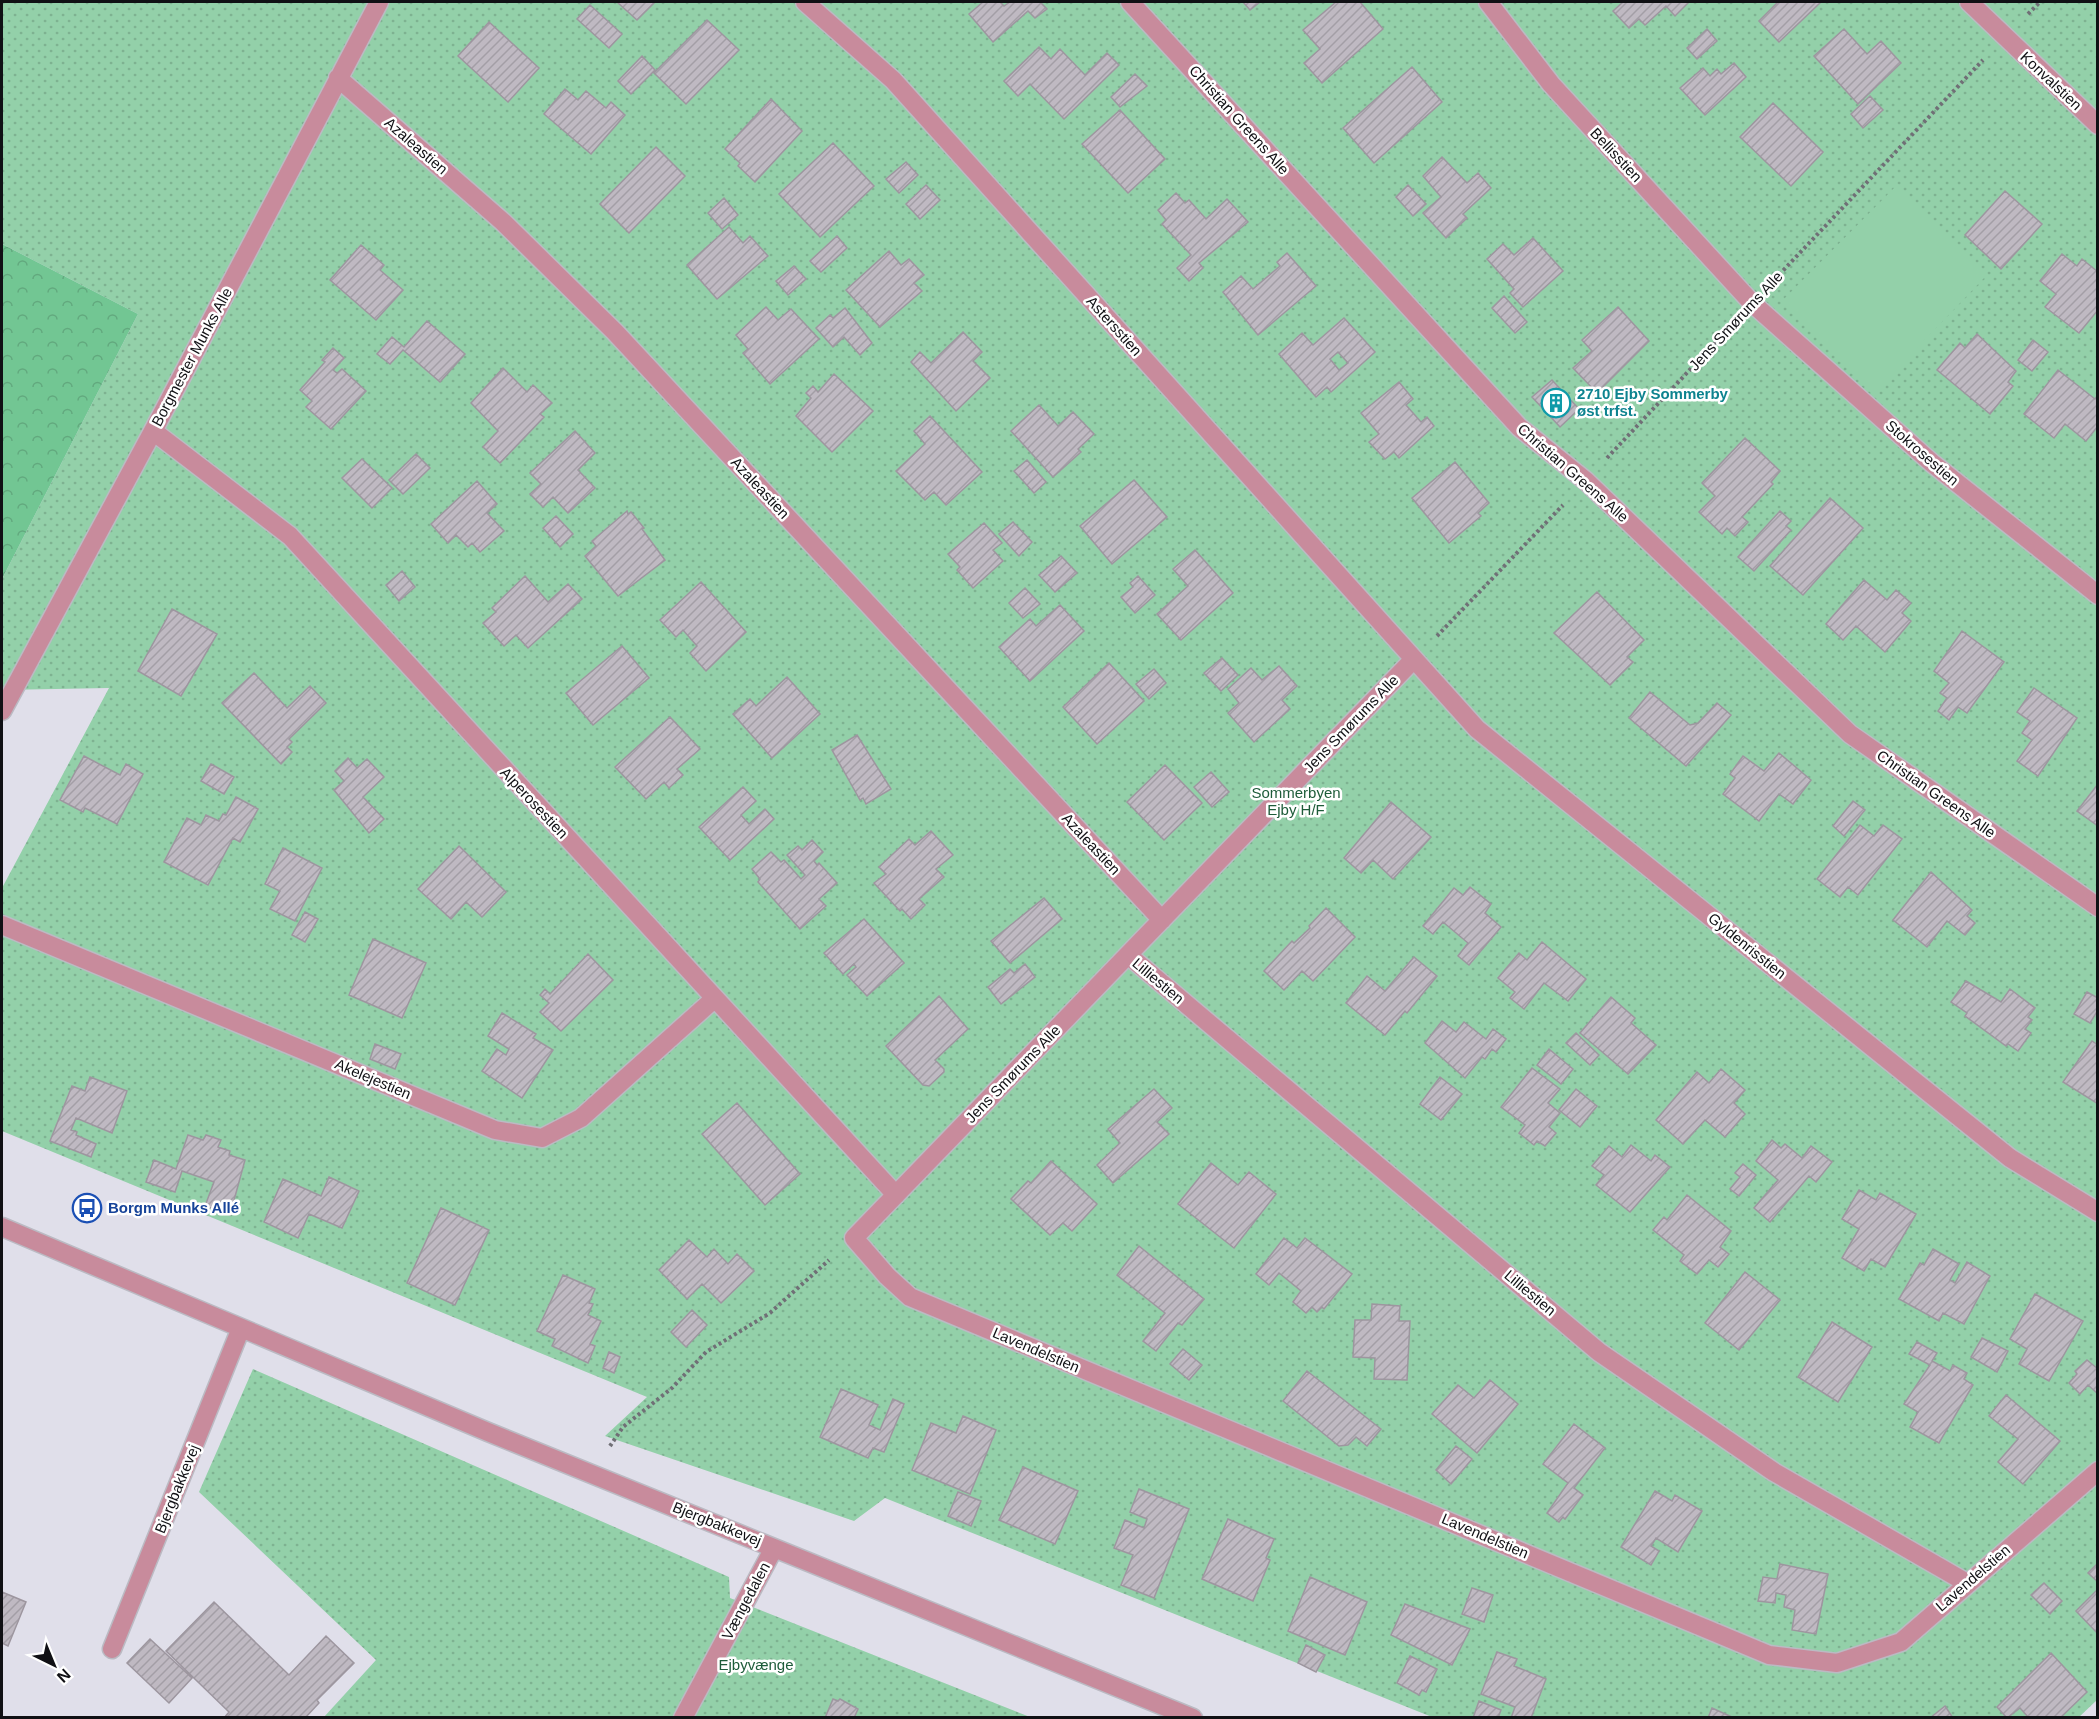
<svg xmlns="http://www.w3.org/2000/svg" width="2099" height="1719" font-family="Helvetica,sans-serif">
	<defs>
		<pattern id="grass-dots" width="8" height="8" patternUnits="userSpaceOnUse" patternTransform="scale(1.5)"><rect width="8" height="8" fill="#93d0a9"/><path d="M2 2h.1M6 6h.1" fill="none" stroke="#7eb291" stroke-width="1.8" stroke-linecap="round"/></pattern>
		<pattern id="forest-crowns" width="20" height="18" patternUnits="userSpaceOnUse" patternTransform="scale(1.5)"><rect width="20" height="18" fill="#72c693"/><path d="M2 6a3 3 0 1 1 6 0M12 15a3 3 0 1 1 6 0" fill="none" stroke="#62a97e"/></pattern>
		<pattern id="building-hatch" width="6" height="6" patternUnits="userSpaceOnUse" patternTransform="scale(1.5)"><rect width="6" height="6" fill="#bfb9c2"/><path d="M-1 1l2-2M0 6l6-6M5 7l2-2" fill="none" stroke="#a39ea6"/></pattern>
	</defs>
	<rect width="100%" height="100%" fill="#e0dfea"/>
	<path fill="url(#grass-dots)" d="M2,2H2097V1700L2078,1718L1432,1717L885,1498L854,1521L605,1436L647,1397L2,1131V888L109,688L2,690V579L138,314L2,244Z
		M253,1369L729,1577L730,1598L1030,1717H324L376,1660L199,1492Z"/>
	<path fill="url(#forest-crowns)" d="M2,244L138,314L2,579Z"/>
	<path fill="#93d0a9" d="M1898,184L1985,277L1874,393L1781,302Z"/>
	<path fill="url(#building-hatch)" stroke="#9d969f" stroke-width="1.5" fill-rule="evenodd" d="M617,2H655L637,20Z
		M983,2H1000L1004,6L1010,2H1040L1047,9L1035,18L1028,11L993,42L969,14Z
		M1243,2H1260L1250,10Z
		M1336,2H1360L1383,29L1322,83L1304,63L1320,49L1303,30Z
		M1623,2H1689L1675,16L1666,6L1645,25L1639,19L1629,28L1613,11Z
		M1778,2H1821L1779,42L1759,21Z
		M590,5L622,34L609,48L577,19Z
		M707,20L739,50L686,104L654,73Z
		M489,22L539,68L508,102L458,56Z
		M1707,29L1717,41L1697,59L1687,48Z
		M1844,29L1867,54L1881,41L1901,63L1858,104L1814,56Z
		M1039,47L1051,59L1060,49L1085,75L1107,53L1119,65L1064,119L1030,84L1018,96L1004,81Z
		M642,56L655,70L631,94L618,81Z
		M1734,63L1746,77L1705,115L1680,88L1703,68L1710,76L1717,69L1721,74Z
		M1412,67L1442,102L1374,163L1343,128Z
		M1135,74L1147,86L1120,107L1111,97Z
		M565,89L578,100L586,91L606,108L611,102L625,115L591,154L544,114Z
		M1870,96L1883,110L1863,128L1851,114Z
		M771,99L802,131L755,182L738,166L740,163L725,149Z
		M1773,103L1823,152L1791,186L1740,137Z
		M1120,110L1165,159L1128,193L1082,144Z
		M833,143L874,186L820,237L779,194Z
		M656,147L685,176L629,233L600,204Z
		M1442,157L1467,183L1478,173L1491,188L1463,214L1467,218L1446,238L1423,213L1441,197L1423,176Z
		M906,162L918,175L899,193L886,179Z
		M926,185L940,200L920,219L906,204Z
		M1408,185L1426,204L1413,216L1396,197Z
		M2005,191L2042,224L2001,269L1965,235Z
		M1176,193L1185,203L1189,200L1206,219L1227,199L1248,222L1199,263L1203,268L1189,281L1177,268L1191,255L1162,224L1166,220L1158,210Z
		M724,198L738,215L722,229L708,213Z
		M729,227L743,243L750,236L768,256L717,299L687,265Z
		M837,236L847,248L821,272L810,261Z
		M1533,238L1563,271L1523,307L1510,293L1514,289L1487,259L1503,244L1514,255Z
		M361,245L384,265L380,270L403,290L376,320L330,280Z
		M889,251L901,265L909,259L924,275L914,283L922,291L880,327L846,290Z
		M1287,253L1316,286L1258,335L1223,292L1241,276L1253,289L1280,266L1277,262Z
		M2062,254L2077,266L2082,259L2098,272V310L2079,333L2045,307L2056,294L2040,281Z
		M794,266L806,279L788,295L776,281Z
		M1504,296L1527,322L1515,333L1492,308Z
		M766,307L778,320L791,309L819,339L770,384L743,353L748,349L736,335Z
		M1618,307L1649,341L1597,393L1573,368L1592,351L1582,340Z
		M845,308L872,343L860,355L844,337L833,347L816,328L830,315L833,318Z
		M1344,318L1375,352L1331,392L1327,387L1316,397L1279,354L1302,333L1313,345ZM1338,352L1348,363L1339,370L1330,359Z
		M427,321L465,354L440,382L403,350L390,364L377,354L392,337L404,347Z
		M963,332L982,352L973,361L990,378L956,411L911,362L920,352L931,363Z
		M1977,334L2016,371L2008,382L2013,386L1990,414L1937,370L1960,343L1965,348Z
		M2033,340L2048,352L2032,371L2018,360Z
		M333,348L344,358L333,370L337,373L342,369L366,391L331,429L306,407L312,401L300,390L325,362L322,360Z
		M503,368L527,392L533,385L552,403L540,414L544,417L500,463L483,447L498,431L471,403Z
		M2058,370L2095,399L2098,395V426L2086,441L2065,424L2054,438L2024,414Z
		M834,374L873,411L832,452L796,416L811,398L806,393L813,386L818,392Z
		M1552,380L1579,409L1560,427L1532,397Z
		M1399,382L1413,399L1406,405L1421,422L1427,417L1434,426L1399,458L1394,452L1385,459L1369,442L1379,434L1361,413Z
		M1039,405L1058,426L1073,412L1094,434L1078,449L1081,452L1053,477L1011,431Z
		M930,416L982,472L946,505L934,492L925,500L896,471L925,444L914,431Z
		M575,431L595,453L578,470L595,488L568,513L553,497L543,507L530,494L541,484L530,473Z
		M1745,438L1780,471L1771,482L1773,484L1742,517L1748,522L1735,536L1727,528L1722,534L1699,512L1715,496L1702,483Z
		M416,454L430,468L403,494L389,480Z
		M362,459L392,488L372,508L342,478Z
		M1027,460L1046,482L1034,493L1014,471Z
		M1455,462L1489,503L1478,513L1481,516L1449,543L1412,498Z
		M1134,480L1167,517L1112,564L1080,526Z
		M477,481L497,504L487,513L504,531L480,552L472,543L468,547L456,535L448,543L431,524Z
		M1830,498L1863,528L1803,595L1770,566Z
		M627,511L628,514L631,512L644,528L642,529L665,560L618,596L585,556L596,546L592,541Z
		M1780,511L1791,521L1786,526L1791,530L1754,571L1738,557Z
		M556,516L573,534L560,547L543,528Z
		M1013,522L1032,542L1019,556L999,534Z
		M984,523L1002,543L993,550L1003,561L973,588L957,570L960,567L948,554Z
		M1195,550L1233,593L1181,640L1157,614L1188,586L1173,569Z
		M1061,556L1077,573L1055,592L1039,575Z
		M402,571L415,587L399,601L386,585Z
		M525,576L548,602L568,584L582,599L528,648L516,635L504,646L483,623L496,612L492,608Z
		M1138,576L1155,595L1135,613L1121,597L1133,587L1130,583Z
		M1864,580L1887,600L1896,590L1911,603L1902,613L1911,621L1885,652L1856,626L1843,640L1826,624Z
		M701,582L746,632L706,671L690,653L697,646L683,630L676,637L660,620Z
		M1025,588L1040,604L1023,618L1009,603Z
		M1597,592L1644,640L1627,657L1633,662L1610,685L1554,633Z
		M1060,605L1084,631L1030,681L999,647L1030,619L1036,626Z
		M172,609L217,634L181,696L138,671Z
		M1962,631L2004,662L1967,713L1958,707L1949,720L1938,711L1947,698L1940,693L1949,683L1934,671Z
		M622,646L649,678L593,725L566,693Z
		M1222,658L1238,675L1221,691L1204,673Z
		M1109,663L1144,701L1097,744L1063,707Z
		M1279,666L1297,686L1282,700L1290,709L1254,742L1228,713L1239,703L1228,689L1251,668L1262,680Z
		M1154,669L1166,683L1149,699L1136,684Z
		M254,673L287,708L310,686L326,703L289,739L292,742L287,747L292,752L281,764L222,703Z
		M787,677L820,714L772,758L733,714L750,699L756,706Z
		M2034,688L2077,718L2038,776L2017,761L2032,740L2022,733L2030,721L2017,712Z
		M1650,692L1690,725L1698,723L1717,703L1731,715L1686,766L1629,718Z
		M670,717L700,749L677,769L683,775L669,788L664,782L646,799L615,767Z
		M857,735L891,789L866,804L863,798L860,800L832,750Z
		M1779,753L1811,780L1793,804L1779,794L1759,821L1723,794L1735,778L1730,774L1743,756L1764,771Z
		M84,756L120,775L126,764L143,774L117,824L85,808L83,812L60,800Z
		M348,758L357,768L367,759L384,777L363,797L384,819L369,833L334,790L344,781L335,771Z
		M211,764L234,777L224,794L201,781Z
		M1165,765L1202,803L1164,840L1127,802Z
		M1211,772L1229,792L1212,807L1194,787Z
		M2098,784V826L2077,811Z
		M743,787L756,801L741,815L749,824L765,809L774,819L730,860L699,827Z
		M236,797L258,809L240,842L233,838L208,885L164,862L187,818L201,825L206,815L219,821L223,814L226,815Z
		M1853,801L1865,810L1844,836L1833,826Z
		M1391,802L1431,837L1393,879L1373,860L1361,873L1344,858Z
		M1860,825L1874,836L1883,825L1902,839L1858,895L1848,887L1840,897L1817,879Z
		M931,831L953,855L936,869L944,877L919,899L925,905L911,919L902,909L900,911L874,883L886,874L879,867L909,839L915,845Z
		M812,840L823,852L814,861L817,865L819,863L837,883L819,899L826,906L800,929L758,882L760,879L752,869L771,852L781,862L784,860L801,879L805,875L787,855L798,846L802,850Z
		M459,846L506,892L482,917L466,902L451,919L418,889Z
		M283,848L322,868L295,921L270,909L280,891L265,884Z
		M1931,872L1972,910L1967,916L1975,923L1965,935L1947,921L1927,947L1893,920Z
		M1470,887L1491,904L1485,913L1501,927L1469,965L1458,956L1468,943L1443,922L1433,934L1423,926L1454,888L1463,895Z
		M1044,898L1062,919L1010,963L991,941Z
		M1326,908L1355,937L1313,981L1302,971L1284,990L1264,971L1292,941L1294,943L1310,928L1309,926Z
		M305,912L318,919L305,942L292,935Z
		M864,919L904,963L867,996L847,975L856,967L854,964L843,974L824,953Z
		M373,939L426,963L402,1018L349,995Z
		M1542,942L1586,979L1568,1001L1544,983L1524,1009L1510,998L1515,992L1498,978L1519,953L1527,960Z
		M588,954L613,980L561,1031L540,1012L549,1003L540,995L545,989L550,994Z
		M1414,957L1437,976L1407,1013L1405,1011L1385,1035L1346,1003L1367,976L1385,991Z
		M1025,964L1035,977L1001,1004L988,987L1010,969L1014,973Z
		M1966,981L2001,1002L2010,989L2035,1008L2028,1017L2032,1020L2025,1029L2031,1033L2018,1051L2008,1044L2006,1046L1965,1016L1967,1013L1951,1002Z
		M2087,992L2098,998V1010L2090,1023L2074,1014Z
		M939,996L968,1029L935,1060L944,1069V1072L929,1086L923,1085L886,1046Z
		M1611,997L1635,1018L1631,1023L1656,1045L1628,1074L1580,1033Z
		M502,1013L536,1034L533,1038L553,1050L522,1098L482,1071L497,1049L506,1055L509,1049L488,1036Z
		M1442,1021L1456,1032L1464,1022L1486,1039L1493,1029L1506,1039L1496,1052L1492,1049L1485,1059L1482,1057L1465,1078L1425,1043Z
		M1576,1033L1599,1055L1590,1065L1566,1043Z
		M2092,1041L2098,1045V1104L2063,1082Z
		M375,1044L401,1054L395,1069L370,1059Z
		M1549,1049L1573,1069L1561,1084L1537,1065Z
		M1532,1068L1560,1089L1548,1103L1560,1113L1549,1127L1556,1133L1545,1146L1537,1141L1534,1145L1519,1133L1525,1125L1501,1107Z
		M1721,1069L1745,1090L1734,1103L1745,1114L1725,1137L1705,1120L1683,1144L1656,1120L1697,1072L1709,1083Z
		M90,1077L127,1091L112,1133L76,1118L71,1130L77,1132L76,1135L96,1144L91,1157L50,1141L72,1086L85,1091Z
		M1440,1077L1462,1094L1441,1120L1420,1104Z
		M1154,1089L1172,1108L1157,1122L1169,1134L1113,1183L1097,1165L1120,1143L1108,1129Z
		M1576,1089L1597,1106L1580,1127L1559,1110Z
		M737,1103L800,1174L765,1205L702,1134Z
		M188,1135L203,1140L206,1135L221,1140L218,1147L230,1151L229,1155L245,1160L230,1215L205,1206L214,1182L182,1171L175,1192L146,1182L154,1160L176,1169Z
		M1772,1140L1781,1148L1785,1144L1802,1158L1811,1146L1832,1162L1816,1182L1809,1176L1770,1222L1754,1208L1778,1180L1756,1161Z
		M1631,1145L1651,1161L1655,1155L1670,1167L1630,1212L1596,1185L1604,1175L1592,1166L1609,1146L1622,1157Z
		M1051,1161L1097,1204L1072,1231L1063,1223L1050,1235L1011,1199L1028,1181L1031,1183Z
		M1211,1163L1238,1185L1249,1172L1276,1194L1234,1248L1178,1204Z
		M1743,1164L1756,1175L1739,1196L1730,1189L1740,1177L1735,1173Z
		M329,1177L359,1191L342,1228L309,1214L298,1238L264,1222L283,1179L321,1196Z
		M1859,1190L1876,1200L1880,1193L1916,1214L1885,1267L1871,1259L1864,1271L1842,1258L1859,1229L1842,1219Z
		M1687,1195L1731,1231L1720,1247L1729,1254L1718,1267L1709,1260L1697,1274L1680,1261L1684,1255L1653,1230L1664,1217L1667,1220Z
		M441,1208L489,1230L455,1305L407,1283Z
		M1284,1238L1297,1248L1305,1238L1352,1274L1324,1309L1322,1307L1317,1312L1312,1307L1306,1313L1293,1302L1301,1291L1279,1273L1269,1285L1256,1274Z
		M689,1240L707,1257L714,1249L728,1264L737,1254L754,1271L721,1303L702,1284L687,1299L659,1270Z
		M1139,1246L1204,1299L1182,1325L1178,1323L1156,1351L1143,1341L1165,1313L1117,1275Z
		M1933,1249L1959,1264L1950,1280L1955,1283L1967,1262L1990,1276L1964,1324L1943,1313L1939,1321L1899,1299L1920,1263L1924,1265Z
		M1745,1272L1780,1300L1739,1350L1705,1323Z
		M563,1275L595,1289L589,1303L593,1304L588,1315L601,1321L590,1344L595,1346L588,1363L552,1346L555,1339L537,1331Z
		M2035,1294L2083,1321L2049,1381L2019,1364L2027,1349L2010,1339Z
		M1372,1304L1400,1306L1399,1321H1410L1407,1380L1374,1379L1375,1358L1353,1357L1355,1320H1371Z
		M692,1310L707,1325L686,1347L671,1332Z
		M1832,1322L1872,1347L1838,1402L1798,1377Z
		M1982,1338L2008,1351L1997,1372L1971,1357Z
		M1917,1342L1937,1353L1932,1361L1950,1371L1953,1365L1967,1373L1964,1379L1973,1385L1939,1443L1910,1427L1918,1412L1904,1404L1930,1365L1909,1354Z
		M1183,1349L1202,1365L1189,1380L1170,1364Z
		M609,1352L620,1357L614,1373L603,1368Z
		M2087,1360L2098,1369V1394L2088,1385L2080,1394L2069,1383L2077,1374L2075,1371Z
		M1307,1371L1381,1429L1367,1446L1356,1437L1348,1445L1339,1446L1283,1401Z
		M1490,1380L1518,1404L1477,1453L1432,1414L1458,1385L1474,1398Z
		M841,1389L878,1405L869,1425L880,1430L893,1399L904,1404L884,1452L873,1448L868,1458L820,1437Z
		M2006,1395L2060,1441L2023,1484L1998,1462L2018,1439L1989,1416Z
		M963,1416L996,1430L970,1494L912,1470L931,1423L956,1433Z
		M1574,1424L1605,1448L1574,1488L1583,1495L1565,1519L1563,1517L1559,1522L1547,1513L1568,1483L1543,1464Z
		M1456,1446L1472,1459L1451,1484L1436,1470Z
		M1023,1467L1078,1491L1055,1544L999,1520Z
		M1139,1489L1189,1509L1154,1598L1121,1585L1133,1555L1114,1548L1125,1520L1144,1528L1147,1519L1130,1512Z
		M1655,1491L1672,1501L1675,1495L1702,1511L1678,1552L1656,1538L1651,1546L1659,1551L1651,1565L1621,1547Z
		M958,1492L981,1501L971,1526L948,1516Z
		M1228,1519L1274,1539L1266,1558L1270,1560L1253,1601L1202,1579Z
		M2098,1563V1582L2088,1573Z
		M1780,1564L1828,1574L1816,1634L1792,1630L1795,1610L1784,1607L1786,1595L1776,1593L1775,1603L1758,1601L1763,1577L1777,1579Z
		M1310,1577L1367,1602L1345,1655L1288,1631Z
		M2044,1583L2062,1601L2050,1614L2031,1595Z
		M1472,1588L1493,1595L1484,1622L1462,1614Z
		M2098,1589V1634L2076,1611Z
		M2,1592L26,1602L8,1646L2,1643Z
		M214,1602L289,1675L326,1636L354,1663L317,1700L319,1703L305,1718H224L229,1712L166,1651Z
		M1405,1604L1470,1629L1452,1665L1391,1635Z
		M150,1639L192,1678L169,1703L127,1663Z
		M1306,1645L1325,1655L1316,1672L1298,1663Z
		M1497,1652L1517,1659L1514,1666L1546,1679L1531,1718H1511L1515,1707L1481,1694Z
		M2051,1653L2087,1692L2060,1718H2029L2020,1708L2007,1718L1997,1707Z
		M1410,1656L1437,1669L1426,1692L1422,1690L1419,1695L1397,1683Z
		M833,1699L838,1701L840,1699L858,1709L854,1718H825Z
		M1479,1701L1501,1710L1498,1718H1473Z
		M1945,1706L1953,1718H1930Z
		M1712,1708L1734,1718H1708Z"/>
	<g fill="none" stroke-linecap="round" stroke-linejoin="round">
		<g stroke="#bbbac3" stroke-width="21">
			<path id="minor" d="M805,2L893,80L1477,729L2010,1158L2098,1212
				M1130,2L1519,427L1586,481L1850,734L2098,907
				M1488,2L1551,84L1752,303L1932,463L2098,595
				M1969,2L2098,125
				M338,78L503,222L615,332L1162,920
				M153,431L290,536L896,1195
				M1414,659L854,1238L887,1276L910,1297L1769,1655L1837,1663L1901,1642L2098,1471
				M2,711L153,431L379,2
				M2,925L495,1130L542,1138L581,1118L714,999
				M1128,955L1599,1352L1774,1472L1967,1583
				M2,1227L488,1432L1193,1718
				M112,1649L241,1328
				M683,1718L774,1548"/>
		</g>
		<path stroke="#706f76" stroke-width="4" stroke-dasharray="3 3" stroke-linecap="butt" d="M2028,14L2040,2
			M1775,279L1983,60
			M1607,458L1731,326
			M1437,636L1563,505
			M610,1446L623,1427L672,1388L706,1352L770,1313L829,1260"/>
		<use href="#minor" stroke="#c88b9c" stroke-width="18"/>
	</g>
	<defs>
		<g id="building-ring" transform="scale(1.5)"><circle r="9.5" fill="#fff" stroke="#0f9aa8" stroke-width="1.5"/><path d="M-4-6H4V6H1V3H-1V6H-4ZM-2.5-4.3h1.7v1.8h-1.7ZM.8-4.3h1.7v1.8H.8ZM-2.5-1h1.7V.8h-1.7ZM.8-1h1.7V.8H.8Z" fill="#0f9aa8"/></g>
		<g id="bus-ring" transform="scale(1.5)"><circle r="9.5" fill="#fff" stroke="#1a4fb4" stroke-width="1.5"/><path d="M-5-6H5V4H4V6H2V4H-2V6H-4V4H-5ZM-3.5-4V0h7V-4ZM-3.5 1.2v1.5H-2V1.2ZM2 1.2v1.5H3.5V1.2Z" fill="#1a4fb4"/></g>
	</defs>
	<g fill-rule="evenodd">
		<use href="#building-ring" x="1556" y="403"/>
		<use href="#bus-ring" x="87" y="1208"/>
	</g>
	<g text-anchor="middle" stroke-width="5" stroke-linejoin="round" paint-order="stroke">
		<g font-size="15" fill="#101014" stroke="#fff">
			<text transform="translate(2051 81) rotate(43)" y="5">Konvalstien</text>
			<text transform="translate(1239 120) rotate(48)" y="5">Christian Greens Alle</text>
			<text transform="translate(416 146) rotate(41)" y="5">Azaleastien</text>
			<text transform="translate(1616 155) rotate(47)" y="5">Bellisstien</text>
			<text transform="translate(1736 321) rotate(-47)" y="5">Jens Smørums Alle</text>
			<text transform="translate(1114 326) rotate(48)" y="5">Astersstien</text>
			<text transform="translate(192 357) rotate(-62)" y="5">Borgmester Munks Alle</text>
			<text transform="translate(1922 453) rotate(41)" y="5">Stokrosestien</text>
			<text transform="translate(1573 473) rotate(41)" y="5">Christian Greens Alle</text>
			<text transform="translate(760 488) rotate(47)" y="5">Azaleastien</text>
			<text transform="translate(1351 724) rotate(-46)" y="5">Jens Smørums Alle</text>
			<text transform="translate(1936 794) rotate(35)" y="5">Christian Greens Alle</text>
			<text transform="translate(534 803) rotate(47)" y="5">Alperosestien</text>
			<text transform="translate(1091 844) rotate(47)" y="5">Azaleastien</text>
			<text transform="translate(1747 946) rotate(39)" y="5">Gyldenrisstien</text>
			<text transform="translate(1158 981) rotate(40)" y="5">Lilliestien</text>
			<text transform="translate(1013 1074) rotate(-46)" y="5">Jens Smørums Alle</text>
			<text transform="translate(373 1079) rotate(23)" y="5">Akelejestien</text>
			<text transform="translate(1530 1293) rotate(40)" y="5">Lilliestien</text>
			<text transform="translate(1036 1350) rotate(23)" y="5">Lavendelstien</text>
			<text transform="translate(177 1489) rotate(-68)" y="5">Bjergbakkevej</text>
			<text transform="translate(717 1524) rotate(22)" y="5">Bjergbakkevej</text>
			<text transform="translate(1485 1536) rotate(23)" y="5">Lavendelstien</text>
			<text transform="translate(1973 1578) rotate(-41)" y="5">Lavendelstien</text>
			<text transform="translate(746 1601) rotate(-62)" y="5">Vængedalen</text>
		</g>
		<g font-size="15" font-weight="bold" fill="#0d838f" stroke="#fff" text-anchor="start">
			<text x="1577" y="399">2710 Ejby Sommerby<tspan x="1577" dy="17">øst trfst.</tspan></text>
		</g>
		<g font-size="15" fill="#1e5c3a" stroke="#fff">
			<text x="1296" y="798">Sommerbyen<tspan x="1296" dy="17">Ejby H/F</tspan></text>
			<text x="756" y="1670">Ejbyvænge</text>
		</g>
		<g font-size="15" font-weight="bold" fill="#164399" stroke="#fff" text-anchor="start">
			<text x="108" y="1213">Borgm Munks Allé</text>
		</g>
	</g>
	<rect width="2099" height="1719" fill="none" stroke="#101014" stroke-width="6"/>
	<g transform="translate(54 1665) rotate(137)" stroke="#ffffff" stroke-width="4.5" paint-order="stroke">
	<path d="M0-4.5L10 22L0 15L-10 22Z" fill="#101014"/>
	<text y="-9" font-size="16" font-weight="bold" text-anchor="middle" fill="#101014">N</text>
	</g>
</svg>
